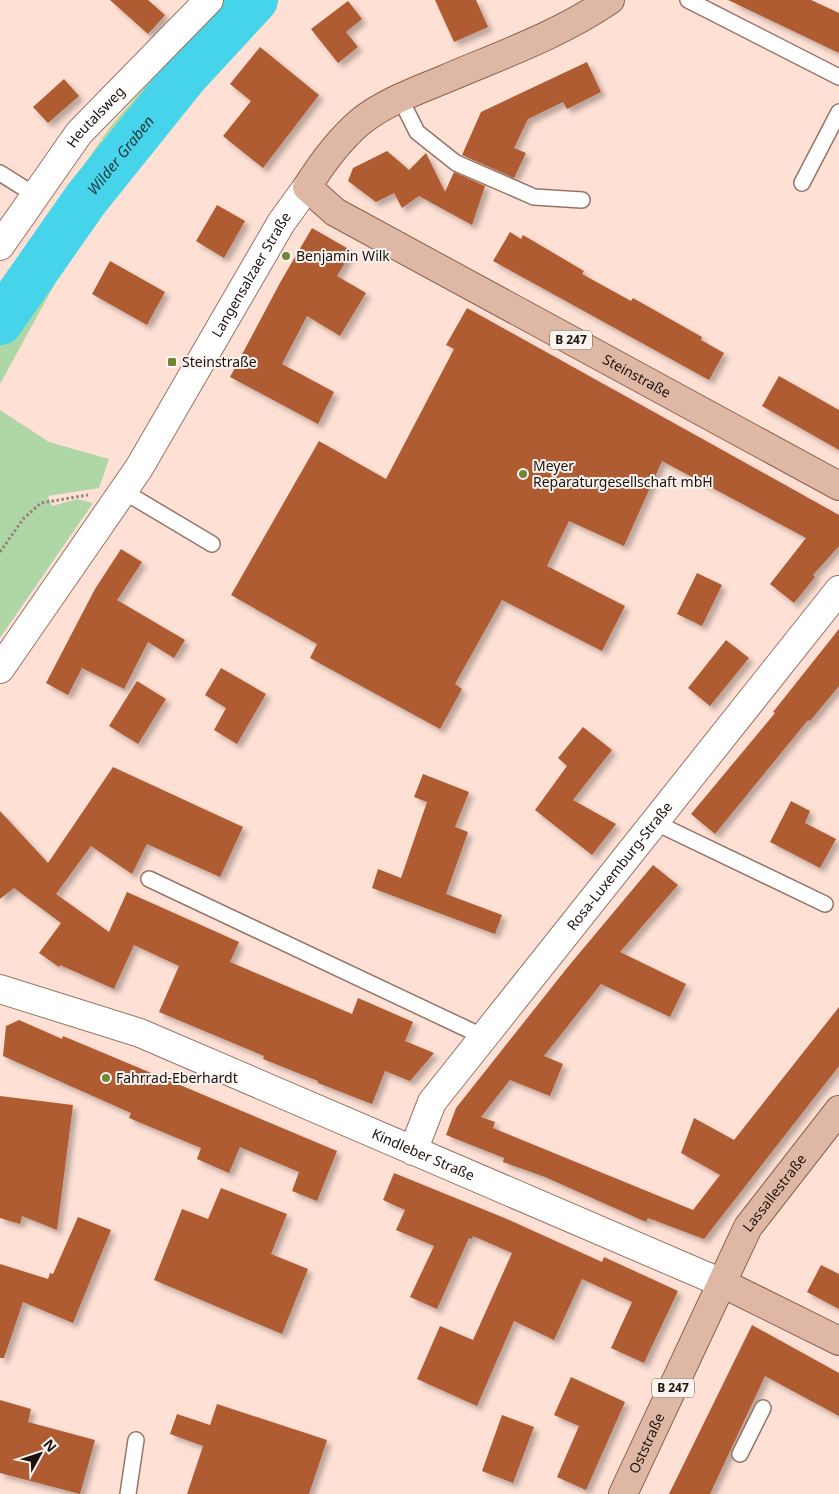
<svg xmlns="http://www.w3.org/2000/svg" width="839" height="1494" font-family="'Noto Sans',sans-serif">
	<defs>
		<filter id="shadow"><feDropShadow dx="4.5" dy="4.5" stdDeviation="2.5" flood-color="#0004"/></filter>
	</defs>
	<rect width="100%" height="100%" fill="#fee0d4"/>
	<path fill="#afd7a6" d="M224,0H275L200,81L101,200L0,384V287L110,127L200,23Z
		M0,410L49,442L109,459L99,488L48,496L52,506L77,499L93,503L0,638Z"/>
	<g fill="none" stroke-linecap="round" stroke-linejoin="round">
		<path stroke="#45d4e9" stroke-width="46" id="s1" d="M0,322L86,199L184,77L255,0"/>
	</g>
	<path fill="#af5b33" filter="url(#shadow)" d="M110,0H148L165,15L148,34Z
		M435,0H476L488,27L454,42Z
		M728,0H811L839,13V53Z
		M348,1L362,19L346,32L358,47L338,63L311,29Z
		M260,47L319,95L263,168L223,136L251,101L230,84Z
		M587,62L601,92L567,109L563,102L528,119L514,148L526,153L514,178L462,155L481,112Z
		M64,79L79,96L48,123L33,107Z
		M387,151L409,170L426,153L445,192L454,172L485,186L472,225L419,196L402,208L394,193L376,202L348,181L353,168Z
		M217,205L245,221L224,258L196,241Z
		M312,228L352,251L337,276L366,293L340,336L307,316L282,364L334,392L318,424L230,377L281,281Z
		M510,232L521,239L523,235L584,271L582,274L631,301L633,298L702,337L701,340L724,353L709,380L493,261Z
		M110,261L165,292L147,325L92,294Z
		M467,308L839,515V546L813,575L815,577L794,603L770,584L806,538L662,461L624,546L569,521L547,566L625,606L602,651L502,600L455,684L462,689L440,729L310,658L317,644L231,595L319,441L386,479L454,349L446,345Z
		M779,376L839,410V450L762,406Z
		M121,549L142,562L117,600L185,640L174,658L148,642L124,689L82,668L68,695L46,683L95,589Z
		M697,573L722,585L702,626L677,614Z
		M839,629V686L810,721L808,720L715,834L691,814L775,713L773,712Z
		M726,640L749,658L710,706L688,688Z
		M221,668L266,694L237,744L214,730L226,708L205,695Z
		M137,681L166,699L138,744L109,726Z
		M583,727L612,750L573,800L616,824L592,855L535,810L567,766L558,758Z
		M113,767L243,827L220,877L147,844L132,874L91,846L56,894L109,932L127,892L239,942L230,962L352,1014L358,998L413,1022L405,1041L434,1053L410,1081L385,1071L372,1104L318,1083V1081L263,1059L264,1056L159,1012L179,966L134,945L114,989L60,965L59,967L39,953L61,923L14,888L0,899V811L48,863Z
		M423,774L469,792L455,827L468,832L446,894L502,915L495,934L372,888L378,869L401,878L427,802L414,797Z
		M791,801L810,811L805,823L836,839L820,868L770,842Z
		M653,865L678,885L620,952L686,984L670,1017L601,984L544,1056L563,1064L550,1096L510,1080L481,1117L495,1122L493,1128L693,1210L720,1175L681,1153L694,1118L734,1140L839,1007V1066L704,1239L648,1218L646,1222L545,1177L503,1162L504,1158L446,1135L456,1108L567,968Z
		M19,1020L62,1039L63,1036L337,1151L317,1201L292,1191L299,1172L240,1147L229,1173L197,1159L201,1148L129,1118L131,1113L3,1056L6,1026Z
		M0,1096L73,1105L57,1230L22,1216L20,1224L0,1218Z
		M394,1173L507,1219L602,1262L604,1257L678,1291L644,1363L611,1348L632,1302L582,1279L554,1340L514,1321L477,1406L417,1379L440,1326L473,1340L512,1253L473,1236L472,1239L469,1238L437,1309L410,1297L434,1246L396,1230L405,1210L383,1200Z
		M221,1188L287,1214L271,1254L308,1269L282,1334L154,1280L182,1209L208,1219Z
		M78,1217L111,1230L73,1323L23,1302L4,1358H0V1264L48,1279L50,1273L53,1274Z
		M821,1265L839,1274V1309L807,1292Z
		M752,1325L839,1373V1416L765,1376L710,1494H669Z
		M571,1377L625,1402L586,1490L557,1477L579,1426L554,1415Z
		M0,1400L31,1409L28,1422L95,1440L80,1494L0,1473Z
		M217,1404L327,1440L309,1494H187L203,1446L170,1434L177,1414L210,1425Z
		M502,1415L534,1427L513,1483L482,1471Z"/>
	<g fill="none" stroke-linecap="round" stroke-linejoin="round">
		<g stroke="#967567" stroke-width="18">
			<path id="lane" d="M688,0L839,77
				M400,98L417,132L456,163L534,197L582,200
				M0,173L35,195
				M802,183L839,112
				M123,491L212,544
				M654,822L825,904
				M149,879L484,1037
				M740,1454L763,1408
				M128,1494L136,1440"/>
		</g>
		<g stroke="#967567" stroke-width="30">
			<g id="street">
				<path id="s2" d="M0,246L79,133L209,0"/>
				<path id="s3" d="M0,989L140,1033L722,1283"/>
				<path id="s4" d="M413,1151L432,1102L839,590"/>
			</g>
		</g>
		<g stroke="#967567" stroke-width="30">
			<g id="secondary">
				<path id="s5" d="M0,669L139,468L281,223L307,187"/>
			</g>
		</g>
		<g stroke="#8c5f48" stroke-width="30">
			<g id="primary">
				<path id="s6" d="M610,0C559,35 501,55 445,79C416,91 385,102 360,122C338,141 322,163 307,187L335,212L839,486"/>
				<path d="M722,1283L839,1341"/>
				<path id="s7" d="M623,1494L748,1227L839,1110"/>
			</g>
		</g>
		<path stroke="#978178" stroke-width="3" stroke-dasharray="2.5 2.5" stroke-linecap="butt" d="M0,552L24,518L41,503L88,495"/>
		<use href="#lane" stroke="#fff" stroke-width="15"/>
		<use href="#street" stroke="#fff" stroke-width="28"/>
		<use href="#secondary" stroke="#fff" stroke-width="28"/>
		<use href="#primary" stroke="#deb8a4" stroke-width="28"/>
	</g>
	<g fill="#718637" stroke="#faf3f0" stroke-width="2">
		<circle cx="286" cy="256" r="5"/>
		<rect x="167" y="357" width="10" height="10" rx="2.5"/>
		<circle cx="523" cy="474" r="5"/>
		<circle cx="106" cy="1078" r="5"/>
	</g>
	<g text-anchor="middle" stroke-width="4" stroke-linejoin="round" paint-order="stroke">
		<g fill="#faf3f0" stroke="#605650" stroke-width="1">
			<rect x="550" y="330.5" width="42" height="19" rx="4"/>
			<rect x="652" y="1378.5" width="42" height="19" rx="4"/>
		</g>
		<g font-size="12" font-weight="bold" fill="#1e120c">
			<text x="571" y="344">B 247</text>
			<text x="673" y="1392">B 247</text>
		</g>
		<g font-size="14" fill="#1e120c" stroke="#faf3f0">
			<text dy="5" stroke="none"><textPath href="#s2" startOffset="161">Heutalsweg</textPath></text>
			<text dy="5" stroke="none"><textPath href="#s5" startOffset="468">Langensalzaer Straße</textPath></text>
			<text dy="5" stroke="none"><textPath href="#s6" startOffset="744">Steinstraße</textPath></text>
			<text dy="5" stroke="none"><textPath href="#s4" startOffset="354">Rosa-Luxemburg-Straße</textPath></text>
			<text dy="5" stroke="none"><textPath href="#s3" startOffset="455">Kindleber Straße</textPath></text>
			<text dy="5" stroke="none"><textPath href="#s7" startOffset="338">Lassallestraße</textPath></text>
			<text dy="5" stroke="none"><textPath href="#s7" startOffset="56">Oststraße</textPath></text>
		</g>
		<g font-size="14" fill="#1e120c" stroke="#faf3f0" text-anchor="start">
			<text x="296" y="261">Benjamin Wilk</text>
			<text x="182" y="367">Steinstraße</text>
			<text x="533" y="471">Meyer<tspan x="533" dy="16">Reparaturgesellschaft mbH</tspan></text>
			<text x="116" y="1083">Fahrrad-Eberhardt</text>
		</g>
		<g font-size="15" font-style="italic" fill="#233b3f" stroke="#faf3f0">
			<text dy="5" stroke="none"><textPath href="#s1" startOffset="206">Wilder Graben</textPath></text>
		</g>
	</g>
	<g transform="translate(40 1454) rotate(50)" stroke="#faf3f0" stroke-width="4" paint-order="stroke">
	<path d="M0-4L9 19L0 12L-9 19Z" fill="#1e120c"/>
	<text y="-8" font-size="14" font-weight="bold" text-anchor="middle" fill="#1e120c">N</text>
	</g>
</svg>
